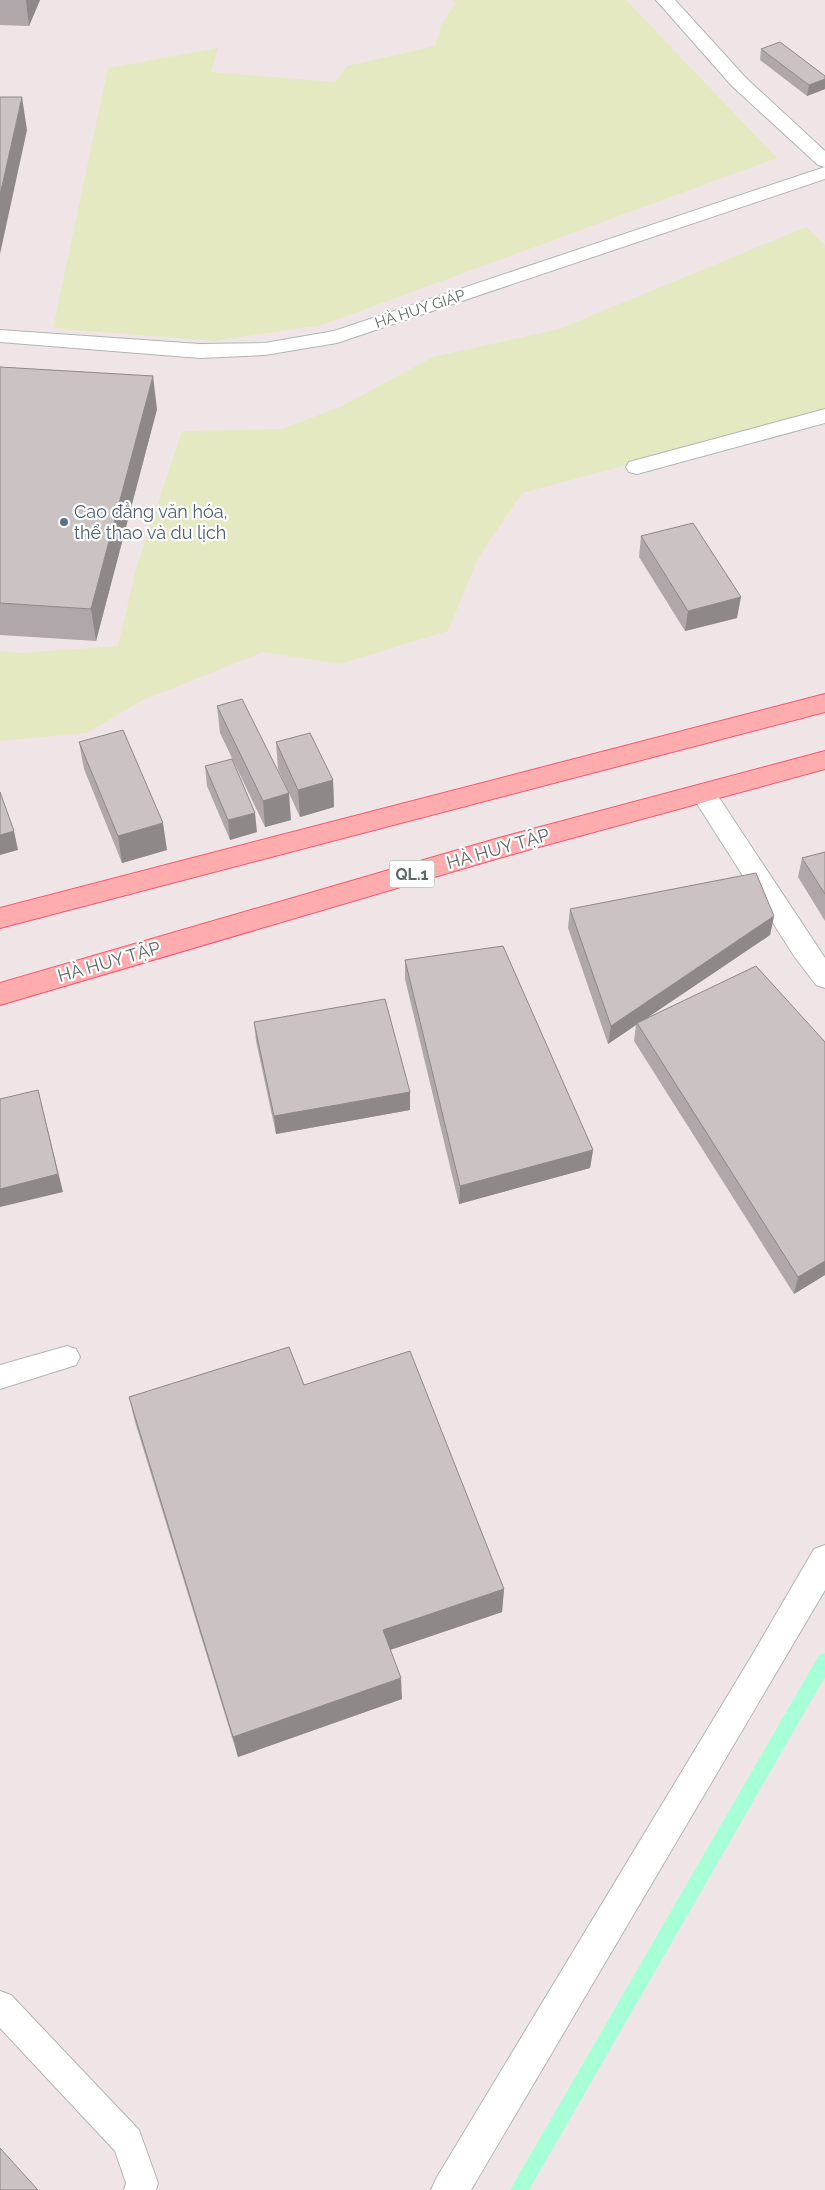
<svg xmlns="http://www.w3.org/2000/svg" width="825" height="2190" font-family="Raleway,sans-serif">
	<rect width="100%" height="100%" fill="#f0e5e6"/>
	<path fill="#e4e9c1" d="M451,0H626L777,158L322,325L214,341L53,328L108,68L218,48L211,72L335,82L347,66L435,46L441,25L456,3Z
		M806,227L825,245V412L522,493L478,558L448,631L340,664L263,652L143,700L86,733L0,741V651L21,653L118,646L136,569L182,431L282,429L342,406L433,357L559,329Z"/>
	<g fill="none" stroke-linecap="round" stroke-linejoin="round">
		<path fill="#a7ffd8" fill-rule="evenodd" d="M825,1653V1677L529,2190H510L819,1655Z"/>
		<g stroke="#aeb6b4" stroke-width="2">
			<path id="service" d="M67,1346L76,1349L80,1357L76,1365L0,1389V1365Z
				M0,1991L11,1995L139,2130L158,2183L156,2190H124L126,2183L115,2151L0,2028Z"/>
		</g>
		<g stroke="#aeb6b4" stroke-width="2">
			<path id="minor" d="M656,0H675L746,78L825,151V167L818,165L732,86Z
				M825,167V179L337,343L265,355L200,358L0,342V330L200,344L265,343L334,331Z
				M825,409V423L637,474L629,472L626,467L629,462Z
				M703,784L712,787L825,958V988L816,985L794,956L694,799L691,793L694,787Z
				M825,1545V1590L471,2190H431L437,2177L751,1657L814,1549Z"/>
		</g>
		<g stroke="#fa556e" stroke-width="2">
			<path id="primary" d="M825,694V712L0,928V908Z
				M825,751V769L499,858L0,1005V983L499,838Z"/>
		</g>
		<use href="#service" fill="#fff" fill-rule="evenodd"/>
		<use href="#minor" fill="#fff" fill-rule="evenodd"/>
		<use href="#primary" fill="#ffacaf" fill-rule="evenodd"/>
	</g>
	<path fill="#afa7a9" d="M0,0H40L29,26L0,25Z
		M761,49L825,76V89L807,96L760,60Z
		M0,367L157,409L96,641L0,635Z
		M641,536L737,618L685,631L639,557Z
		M217,706L291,820L265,827L220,733Z
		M79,742L167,850L122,863L84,769Z
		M276,742L333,780L334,807L300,817L278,769Z
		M205,766L257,832L230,840L207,786Z
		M825,852V921L798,877L802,858Z
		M570,909L774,916L770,935L648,1017L825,1275L794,1294L634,1041L636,1025L608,1044L568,928Z
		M405,960L593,1150L590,1168L459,1204L405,979Z
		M254,1022L410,1092V1110L276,1134L256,1041Z
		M304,1385L504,1589L502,1612L390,1650L402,1699L238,1757L135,1422L129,1397Z"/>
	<path fill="#8e8889" d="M26,0H40L29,26Z
		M825,79V89L807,96L809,85Z
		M22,97L27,130L0,254V195Z
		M153,376L157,409L96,641L91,609Z
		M741,597L737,618L685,631L688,611Z
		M333,780L334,807L300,817L298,790Z
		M289,793L291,820L265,827L263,801Z
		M255,813L257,832L230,840L228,820Z
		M163,823L167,850L122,863L118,836Z
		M14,831L18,850L0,855V835Z
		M774,916L770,935L638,1024L637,1023L636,1025L608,1044L611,1026Z
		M38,1090L63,1192L0,1207V1189Z
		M410,1092V1110L276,1134L274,1116Z
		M593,1150L590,1168L459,1204L460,1186Z
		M825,1261V1275L794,1294L798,1277Z
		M504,1589L502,1612L384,1652L383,1630Z
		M401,1678L402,1699L238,1757L233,1737Z"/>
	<path fill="#cbc2c4" stroke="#8e8889" d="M780,42L825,76V79L809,85L761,49Z
		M0,97H22L0,195Z
		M0,367L153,376L91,609L0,603Z
		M693,523L741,597L688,611L641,536Z
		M242,699L289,793L263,801L217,706Z
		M123,730L163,823L118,836L79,742Z
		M310,733L333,780L298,790L276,742Z
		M232,759L255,813L228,820L205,766Z
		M0,792L14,831L0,835Z
		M825,852V894L802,858Z
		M756,873L774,916L611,1026L570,909Z
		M503,946L593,1150L460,1186L405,960Z
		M756,966L825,1042V1261L798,1277L637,1023Z
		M385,999L410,1092L274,1116L254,1022Z
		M38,1090L58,1174L0,1189V1099Z
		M289,1347L304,1385L410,1351L504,1589L383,1630L401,1678L233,1737L129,1397Z
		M0,2148L38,2190H0Z"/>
	<circle fill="#5c6f8a" stroke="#fff" stroke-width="2" cx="64" cy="522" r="5"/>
	<g text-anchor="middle" stroke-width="4.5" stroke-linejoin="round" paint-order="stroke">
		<g font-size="15" fill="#5d6764" stroke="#fff">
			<text transform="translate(420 309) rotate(-18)" y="5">HÀ HUY GIÁP</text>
		</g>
		<rect fill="#fff" stroke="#8e9592" stroke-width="1" x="389.5" y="860.5" width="45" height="27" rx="4"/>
		<g font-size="16" font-weight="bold" fill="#5d6764">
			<text x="412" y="880">QL.1</text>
		</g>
		<g font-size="18" fill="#4e5e75" stroke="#fff" text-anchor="start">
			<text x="74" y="518">Cao đẳng văn hóa,<tspan x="74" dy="21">thể thao và du lịch</tspan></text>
		</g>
		<g font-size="18" fill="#5d6764" stroke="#fff">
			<text transform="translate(498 849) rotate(-16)" y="6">HÀ HUY TẬP</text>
			<text transform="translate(109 962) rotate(-16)" y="6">HÀ HUY TẬP</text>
		</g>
	</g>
</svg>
